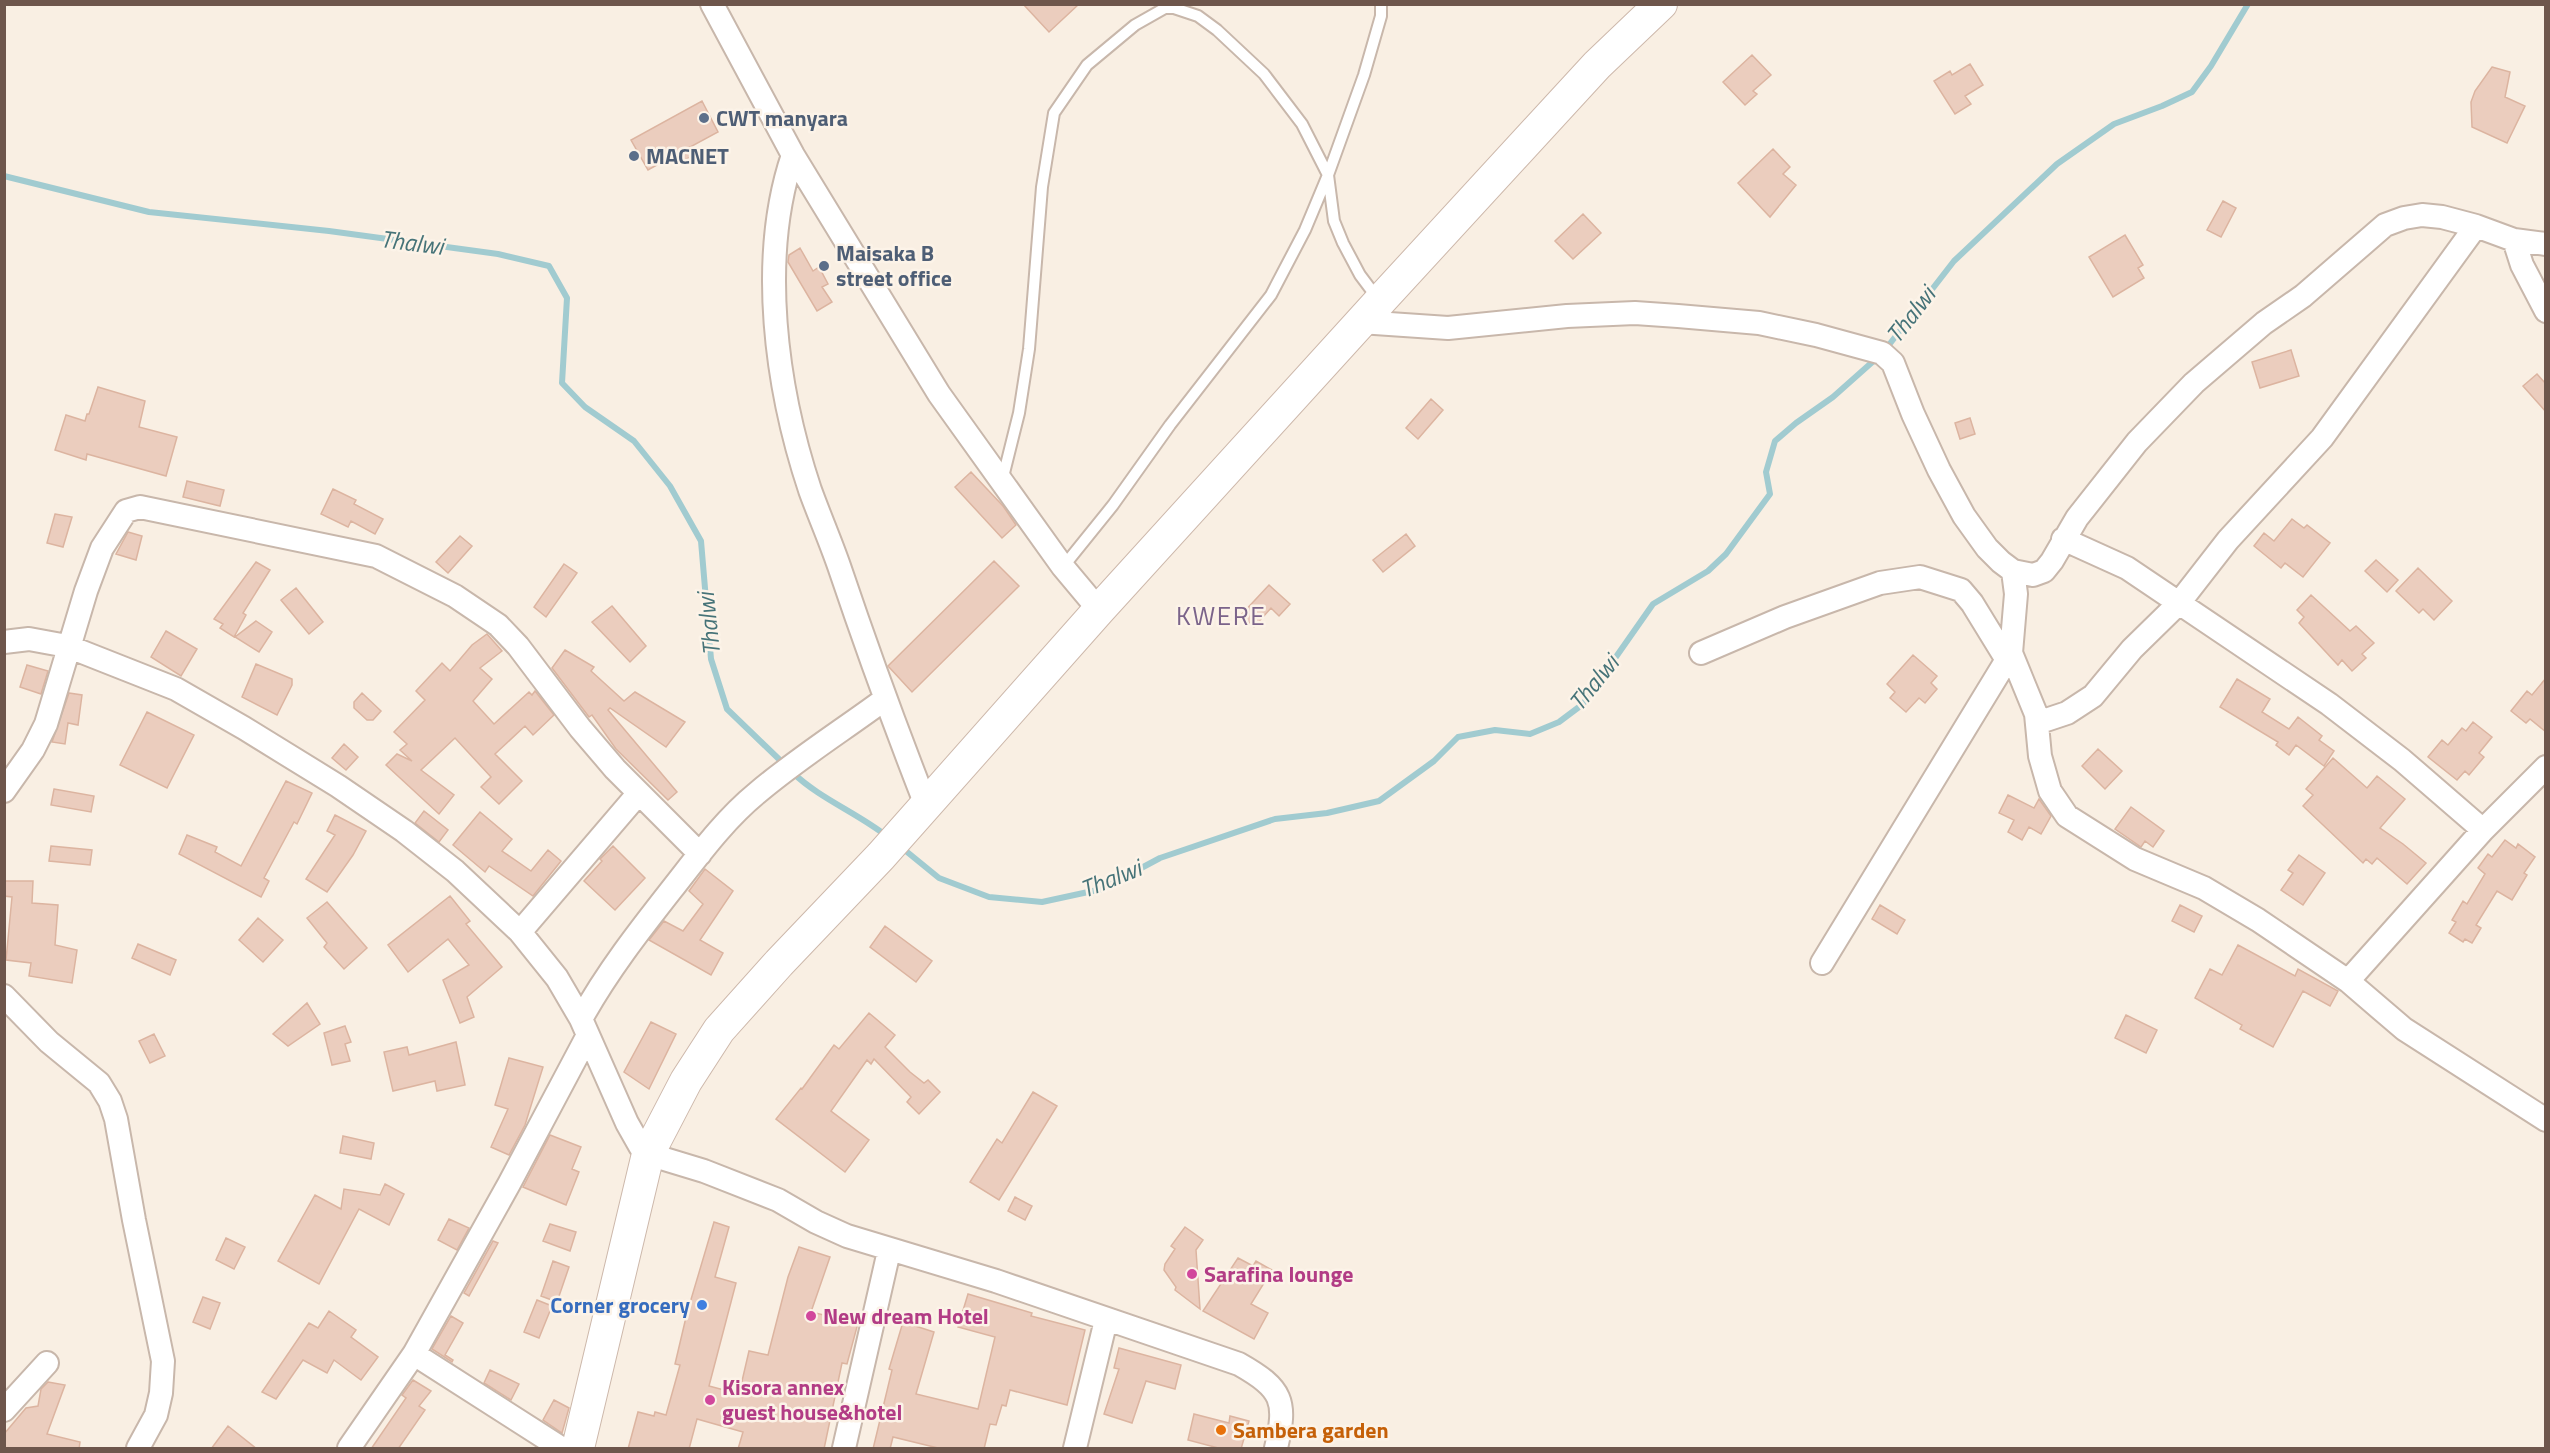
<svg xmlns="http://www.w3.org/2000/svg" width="2550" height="1453" font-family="'Titillium Web',sans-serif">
	<rect width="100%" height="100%" fill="#f9efe3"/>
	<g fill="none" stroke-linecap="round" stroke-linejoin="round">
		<path stroke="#a1cbd0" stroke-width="6" d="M4,176L149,212L329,231L498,254L549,266L567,298L562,383L585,407L634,441L670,486L701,541L711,659L727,709L785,765
			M1885,350L1954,261L2057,164L2114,124L2162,106L2192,92L2211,66L2248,4
			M792,772C820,799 858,813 888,837
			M901,847L939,878L989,897L1042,902L1102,889L1160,858L1275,819L1327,813L1379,801L1434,761L1458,737L1495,730L1530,734L1559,722L1583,704L1653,604L1708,571L1726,554L1770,494L1766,472L1775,441L1796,423L1833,397L1878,357"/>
	</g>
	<path fill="#ebcdbe" stroke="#dcb4a0" stroke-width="1.5" d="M1023,4H1079L1049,32Z
		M1752,55L1771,75L1753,91L1757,94L1745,105L1723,82Z
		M1970,64L1983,85L1965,96L1971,104L1955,114L1934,81L1950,71L1952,75Z
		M2492,67L2510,72L2505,97L2525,106L2507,143L2472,127L2471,102L2475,91Z
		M702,101L718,132L690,147L694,155L678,164L673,156L648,170L631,140Z
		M1773,149L1790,167L1783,174L1796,185L1770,217L1738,183Z
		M2223,201L2236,208L2221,237L2207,230Z
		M1583,214L1601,233L1573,259L1555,241Z
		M2125,235L2143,265L2138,268L2144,278L2113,297L2089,257Z
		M800,248L813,271L819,267L828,284L822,287L832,302L817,311L788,262L789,255Z
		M2291,350L2299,376L2260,388L2252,362Z
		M2537,374L2546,384V412L2523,386Z
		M98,387L145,401L139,427L177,437L166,476L87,454L86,460L55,450L66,415L85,421L87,414H89Z
		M1431,399L1443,410L1418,439L1406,428Z
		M1970,418L1975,434L1960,439L1955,423Z
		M971,472L1003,506L1016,525L1002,538L955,487Z
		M187,481L224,490L220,506L183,497Z
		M333,489L356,500L354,504L383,519L375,534L351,521L348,527L321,514Z
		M55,514L72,517L63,547L47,543Z
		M2292,519L2304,528L2307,525L2330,543L2303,577L2285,563L2281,568L2254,546L2264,533L2274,541Z
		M128,532L142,536L136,560L116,554Z
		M1406,534L1415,546L1383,572L1373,560Z
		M460,536L472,546L448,573L436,562Z
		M2376,560L2398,580L2387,592L2365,571Z
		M994,561L1019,586L912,692L888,666Z
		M256,562L270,570L243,613L246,615L234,637L220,628L223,624L214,619Z
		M564,564L577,573L546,617L534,607Z
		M2418,568L2452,601L2434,620L2423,609L2419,613L2396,591Z
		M1269,585L1290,604L1279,616L1271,608L1254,627L1241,615Z
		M296,588L323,622L309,634L281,600Z
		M2311,595L2350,631L2356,626L2374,643L2362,654L2366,658L2352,671L2342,660L2338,665L2299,623L2304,617L2297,610Z
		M612,606L646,646L630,662L592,622Z
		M256,621L272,632L259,652L235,637Z
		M166,631L197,649L181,676L151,657Z
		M487,634L502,651L480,668L492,679L473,701L494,724L529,692L532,695L535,691L554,715L533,735L525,726L495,754L522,781L499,804L481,787L491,777L455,738L421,770L454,795L439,814L386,765L397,754L412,761L400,750L407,744L394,732L425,700L416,691L442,663L450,671L472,645Z
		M565,650L594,667L591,671L624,701L635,692L685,722L666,747L610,708L608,710L677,792L668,800L616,749L592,715L589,717L552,668Z
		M1913,655L1937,676L1931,683L1937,689L1925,703L1919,698L1906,712L1890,698L1895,692L1887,684Z
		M256,664L292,679V685L277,715L242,697Z
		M27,665L48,671L41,694L20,687Z
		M2546,678V732L2530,719L2526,723L2511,711L2527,691L2532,695Z
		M2237,679L2270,699L2262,712L2289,729L2298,717L2322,736L2319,740L2334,751L2324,766L2296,745L2289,755L2276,745L2278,742L2220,707Z
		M69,693L82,695L78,725L68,723L65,744L52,742Z
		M362,693L381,711L373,720H367L354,708V702Z
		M147,712L194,735L167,788L120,765Z
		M2473,722L2492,737L2479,753L2484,757L2469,775L2465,771L2457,780L2428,757L2442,740L2448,745L2462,728L2466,731Z
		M344,744L358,757L346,770L332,758Z
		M2098,749L2122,771L2105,789L2082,766Z
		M2333,758L2367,788L2377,776L2405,799L2380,828L2403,844L2426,863L2407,884L2377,858L2372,864L2366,859L2363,863L2303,806L2313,795L2306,789Z
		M286,781L312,793L297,824L294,822L264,878L269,881L261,897L179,854L187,835L217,847L215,852L241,866Z
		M54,789L94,796L91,812L51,805Z
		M2008,795L2034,808L2039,799L2051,816L2041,834L2029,827L2022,840L2008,832L2014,820L1999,813Z
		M2131,807L2164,831L2153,847L2145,841L2141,847L2115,829Z
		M424,811L448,830L439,842L415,823Z
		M480,812L512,839L502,851L531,871L548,850L561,861L533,896L489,866L485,872L453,845Z
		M335,815L366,831L353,855L327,892L306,879L335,835L327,831Z
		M2505,840L2516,848L2518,844L2535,857L2524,873L2527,875L2512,900L2497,891L2476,925L2481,928L2472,943L2465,939L2463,942L2449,933L2456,922L2452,920L2463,901L2467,904L2485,874L2478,868L2488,854L2492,857Z
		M51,846L92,850L90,865L49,861Z
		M613,846L645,878L615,910L584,881L602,861L600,859Z
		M2299,855L2325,873L2303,905L2281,890L2293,873L2288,870Z
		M705,869L733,891L700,940L723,953L711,975L649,940L664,921L683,931L703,904L689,891Z
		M4,881H33L32,903L58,905L55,945L77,950L72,983L29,976L31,963L6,960L12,897L4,896Z
		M450,896L470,921L466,924L502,967L467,997L474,1017L460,1023L443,980L469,965L448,939L408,972L388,945Z
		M327,902L367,948L344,969L324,947L327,943L307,918Z
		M1880,905L1905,920L1897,934L1872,919Z
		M2180,905L2202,916L2194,932L2172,921Z
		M258,918L283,940L263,962L239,940Z
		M885,926L932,961L916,982L870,947Z
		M138,944L176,960L170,975L132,958Z
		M2238,945L2295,976L2298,969L2338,991L2330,1006L2303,991L2273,1047L2240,1029L2242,1025L2195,998L2210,969L2222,975Z
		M307,1003L320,1024L288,1046L273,1034Z
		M869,1013L895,1035L885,1047L910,1072L924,1083L928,1080L940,1092L919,1114L907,1102L911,1097L874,1059L871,1064L867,1060L831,1111L869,1140L845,1172L776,1119L801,1088L802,1089L834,1045L839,1049Z
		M2126,1015L2157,1030L2146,1053L2115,1038Z
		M651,1022L676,1034L649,1089L624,1072Z
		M345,1026L351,1042L345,1044L350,1061L332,1065L324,1033Z
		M154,1034L165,1056L150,1063L139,1041Z
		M456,1042L465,1085L437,1091L435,1081L393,1091L384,1052L407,1047L409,1055Z
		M509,1058L543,1067L525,1125L509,1155L491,1147L508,1109L495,1105Z
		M1033,1092L1057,1106L999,1200L970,1182L997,1139L1002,1143Z
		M550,1135L581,1147L572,1169L579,1172L566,1205L523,1187Z
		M343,1136L374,1143L371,1159L340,1153Z
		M385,1184L404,1194L389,1225L359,1209L319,1284L278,1261L315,1195L341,1209L344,1189L380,1195Z
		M1015,1197L1032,1206L1025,1220L1008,1211Z
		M449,1219L469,1228L457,1250L438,1240Z
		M714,1222L729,1227L715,1277L736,1283L709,1386L739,1394L749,1351L768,1355L788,1277L799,1247L830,1257L811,1312L858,1323L847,1364L842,1363L824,1449H738L743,1432L697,1419L689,1449H628L638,1412L654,1416L655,1412L666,1415L680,1365L675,1364L687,1313Z
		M550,1224L576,1232L570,1251L543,1241Z
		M1185,1227L1203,1240L1196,1250L1200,1309L1175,1290L1176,1287L1164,1270L1165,1264L1175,1249L1171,1246Z
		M226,1238L245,1247L234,1269L216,1260Z
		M493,1241L498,1243L469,1296L464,1293Z
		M1238,1258L1253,1266L1256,1261L1272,1270L1251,1304L1268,1313L1254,1339L1203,1311Z
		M553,1261L569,1267L557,1302L541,1296Z
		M968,1294L1032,1313L1031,1316L1085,1330L1067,1405L1010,1390L1006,1406L1002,1405L996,1425L990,1424L984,1449H942L893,1437L890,1449H873L892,1370L889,1369L903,1322L934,1332L916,1394L978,1409L995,1337L958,1327Z
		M203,1297L220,1303L210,1329L193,1322Z
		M537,1300L552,1306L539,1338L524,1332Z
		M329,1311L356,1330L351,1337L378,1357L361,1380L334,1360L327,1373L303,1360L276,1399L262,1392L309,1323L318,1328Z
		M451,1316L463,1323L445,1355L453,1360L452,1362L432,1349Z
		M1119,1348L1181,1365L1175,1389L1146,1381L1132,1423L1104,1414L1119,1369L1114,1368Z
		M490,1370L519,1384L511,1400L484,1383Z
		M413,1380L431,1391L419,1406L425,1410L398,1449H371L406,1398L402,1395Z
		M48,1382L65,1385L47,1434L80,1442L79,1449H4V1434L26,1408L38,1406L41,1389Z
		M554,1400L569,1408L562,1433L543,1420Z
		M1194,1414L1229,1423L1230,1416L1249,1421L1241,1449H1222L1188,1440Z
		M228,1426L257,1449H211Z"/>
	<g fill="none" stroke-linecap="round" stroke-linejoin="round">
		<g stroke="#c8b7ab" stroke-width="14">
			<path id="lane" d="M1002,481L1019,413L1029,349L1042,187L1054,113L1087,65L1135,25L1165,8H1174L1198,16L1217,30L1264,74L1302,124L1328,175L1334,221L1343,243L1360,275L1378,299
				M1063,567L1113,505L1170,425L1271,295L1305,230L1328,175L1364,75L1381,16V4"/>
		</g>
		<g stroke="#c8b7ab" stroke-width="26">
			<path id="street" d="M712,4L793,155L939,394L1063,567L1099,610
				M793,155C758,258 776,388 810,490C819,515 830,540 839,566C866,646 895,726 926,805
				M2514,240L2522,265L2546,311
				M1360,322L1448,328L1567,316L1635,313L1678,316L1759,323L1816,335L1882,353L1893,363L1913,414L1939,470L1964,516L1987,548L2001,562L2013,571L2033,575L2044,571L2052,561L2077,518L2137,442L2194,383L2264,323L2303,296L2385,225L2404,218L2422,215L2442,217L2476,226L2514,240L2546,244
				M2063,539L2127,568L2329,704L2402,760L2483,830
				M2013,571L2016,594L2011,653L2036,714L2040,756L2050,791L2067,816L2135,859L2204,888L2258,920L2348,981L2404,1029L2546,1120
				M4,642L29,639L67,646L176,689L244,728L338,786L404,831L455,871L520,932L557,978L581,1019L627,1123L640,1146L648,1154L704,1171L778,1200L816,1222L847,1236L996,1281L1239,1364C1283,1389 1287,1401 1276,1448
				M1701,653L1785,617L1880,583L1920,577L1961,590L1972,603L2007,660
				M2037,723L2067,713L2093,696L2132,649L2179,603L2228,540L2322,438L2476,226
				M4,791L33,750L46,724L86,591L102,548L126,511L140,507L376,556L455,596L498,625L518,646L580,728L615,769L700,854
				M520,932L638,794
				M1822,963L2011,653
				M2348,981L2483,830L2546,767
				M4,996L49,1042L99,1083L110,1101L116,1119L134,1220L163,1361L161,1393L156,1415L138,1448
				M581,1019C607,972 639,931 672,889C698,856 724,820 757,793C797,759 843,730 885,699
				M414,1354L561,1448
				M4,1410L47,1363
				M349,1448L414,1354L509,1184L587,1037
				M844,1448L889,1251
				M1075,1448L1106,1320"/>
		</g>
		<g stroke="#cdb8ab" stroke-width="34">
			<path id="secondary" d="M578,1448L648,1154L686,1081L719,1030L779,963L881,856L1099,610L1380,301L1597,65L1661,4"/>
		</g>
		<use href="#lane" stroke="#fff" stroke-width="10"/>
		<use href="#street" stroke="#fff" stroke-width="22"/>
		<use href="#secondary" stroke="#fff" stroke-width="32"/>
	</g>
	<g fill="#5c6f8a" stroke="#fcf3e8" stroke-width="2">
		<circle cx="704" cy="118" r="6"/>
		<circle cx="634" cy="156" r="6"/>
		<circle cx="824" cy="266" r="6"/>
	</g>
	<g fill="#d1479c" stroke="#fcf3e8" stroke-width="2">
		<circle cx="1192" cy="1274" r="6"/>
		<circle cx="811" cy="1316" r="6"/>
		<circle cx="710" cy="1400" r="6"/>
	</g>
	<circle fill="#3f7fe0" stroke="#fcf3e8" stroke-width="2" cx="702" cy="1305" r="6"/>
	<circle fill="#e8710a" stroke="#fcf3e8" stroke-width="2" cx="1221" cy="1430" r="6"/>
	<g text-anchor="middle" stroke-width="5" stroke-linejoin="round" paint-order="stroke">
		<g font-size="22" font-weight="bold" fill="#4e5e75" stroke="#fcf3e8" text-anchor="start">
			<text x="716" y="126">CWT manyara</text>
			<text x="646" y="164">MACNET</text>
			<text x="836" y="261">Maisaka B<tspan x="836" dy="25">street office</tspan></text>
		</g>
		<g font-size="22" font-weight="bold" fill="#b23c85" stroke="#fcf3e8" text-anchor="start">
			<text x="1204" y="1282">Sarafina lounge</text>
			<text x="823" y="1324">New dream Hotel</text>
			<text x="722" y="1395">Kisora annex<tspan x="722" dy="25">guest house&amp;hotel</tspan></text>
		</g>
		<g font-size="22" font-weight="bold" fill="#366cbe" stroke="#fcf3e8" text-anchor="end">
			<text x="690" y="1313">Corner grocery</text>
		</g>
		<g font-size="22" font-weight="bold" fill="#c56008" stroke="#fcf3e8" text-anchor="start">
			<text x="1233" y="1438">Sambera garden</text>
		</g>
		<g font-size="24" font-style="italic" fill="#467378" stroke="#fcf3e8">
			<text transform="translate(412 243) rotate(7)" y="8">Thalwi</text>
			<text transform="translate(1911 315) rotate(-52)" y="8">Thalwi</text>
			<text transform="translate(709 624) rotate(-96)" y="8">Thalwi</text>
			<text transform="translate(1594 683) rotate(-51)" y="8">Thalwi</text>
			<text transform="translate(1111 879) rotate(-22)" y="8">Thalwi</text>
		</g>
		<g font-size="26" letter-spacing="1.5" fill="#7b648a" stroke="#fcf3e8">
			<text x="1221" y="625">KWERE</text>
		</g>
	</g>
	<rect width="2550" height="1453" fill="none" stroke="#6e564c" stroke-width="12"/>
</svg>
